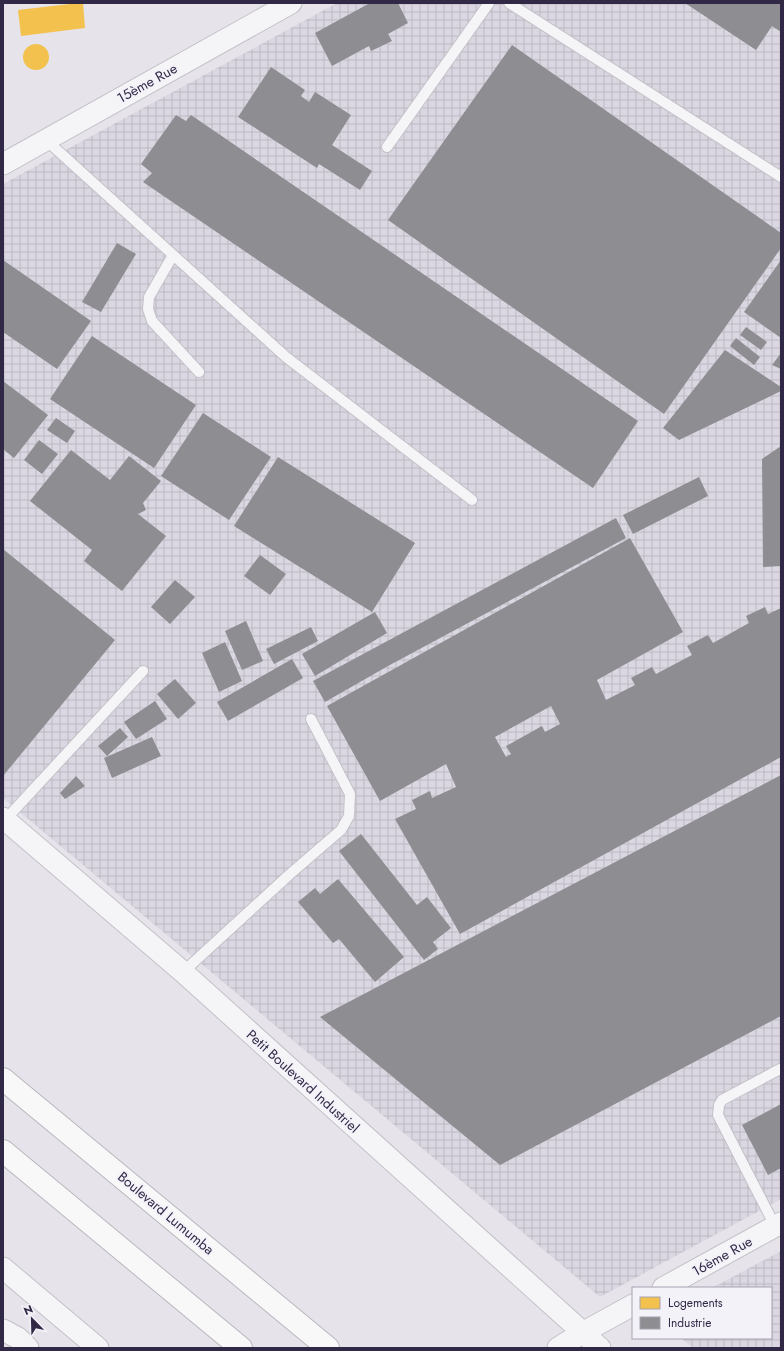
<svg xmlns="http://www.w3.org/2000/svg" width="784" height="1351" font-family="Jost,sans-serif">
	<defs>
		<pattern id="industrial-grid" width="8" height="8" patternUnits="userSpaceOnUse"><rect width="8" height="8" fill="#dbd7e2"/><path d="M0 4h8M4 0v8" fill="none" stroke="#bcb9c3"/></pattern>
	</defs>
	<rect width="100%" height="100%" fill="#e6e4ea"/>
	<path fill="url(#industrial-grid)" d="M337,3H781V1199L600,1297L3,798V184Z
		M781,1251V1348H693L681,1338H771V1288H712Z"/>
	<path fill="#f2c14e" d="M78,3H83L85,28L21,36L18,10Z
		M23 57a13 13 0 1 1 26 0a13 13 0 1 1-26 0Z"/>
	<path fill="#8d8d92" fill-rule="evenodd" d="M370,3H398L408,23L388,34L392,41L371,51L369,46L332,66L315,33Z
		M685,3H781V32L772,26L756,50Z
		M512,45L781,233V248L664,414L388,220Z
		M271,67L305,90L301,96L309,102L315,92L351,115L332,145L372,171L360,190L319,164L317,168L238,117Z
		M176,115L186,121L191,115L638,421L593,488L143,182L152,173L141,164Z
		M117,243L136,254L101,312L82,302Z
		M3,260L91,321L57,369L3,332Z
		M781,260V338L744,312Z
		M746,327L767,342L761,350L740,335Z
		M92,336L196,405L154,468L50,399Z
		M736,338L760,357L754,365L730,346Z
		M725,350L781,387V391L679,440L663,428Z
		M781,353V369L772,365Z
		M3,381L48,415L14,458L3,449Z
		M203,413L271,457L229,520L161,476Z
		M56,418L75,431L67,443L47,430Z
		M39,440L58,454L42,474L24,460Z
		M781,446V566L763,567L762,459Z
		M71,450L110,480L129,456L161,481L143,503L146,510L138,514L166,536L122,591L84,561L92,550L30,501Z
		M278,457L415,543L372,612L234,526Z
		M699,477L708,496L633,534L623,515Z
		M616,518L626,538L388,666L325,702L313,681Z
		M630,538L683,632L597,680L606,700L635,685L631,678L652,667L656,674L692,655L687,646L708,635L713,643L749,623L746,616L765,607L768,614L781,608V757L460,934L395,819L416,809L412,800L430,791L432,798L456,787L446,764L380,801L327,706ZM551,706L560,724L545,732L542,726L506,746L511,754L506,757L495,737Z
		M3,549L115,640L3,776Z
		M260,555L286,574L270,595L244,576Z
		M175,580L195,597L170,624L151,607Z
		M375,612L387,633L315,676L302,654Z
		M246,621L263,661L242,670L225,631Z
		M311,627L318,641L274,664L266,649Z
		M225,642L242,681L219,692L202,653Z
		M292,659L303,678L228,721L217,702Z
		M175,679L196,703L178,719L157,694Z
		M155,701L167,719L136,739L124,722Z
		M120,728L128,737L107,756L98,746Z
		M152,737L161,756L112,778L104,758Z
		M781,775V1016L500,1165L320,1017Z
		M76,776L85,786L65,799L60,793Z
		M361,834L417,905L427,897L451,928L433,942L438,949L424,960L339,851Z
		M338,879L404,957L375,982L339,939L333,943L298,902L315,888L320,894Z
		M781,1104V1168L768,1175L742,1125Z"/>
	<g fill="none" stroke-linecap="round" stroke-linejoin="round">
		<g stroke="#c3c1c8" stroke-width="12">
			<path id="service" d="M509,3L781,177
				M46,140L286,357L472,500
				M387,147L489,3
				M173,255L149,297L148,309L152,321L199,372
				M5,820L143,671
				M183,972L290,874L341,830L349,816L350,794L311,719
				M775,1226L718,1115L719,1105L722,1100L780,1069"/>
		</g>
		<g stroke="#c3c1c8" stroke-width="23">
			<path id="minor" d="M3,164L291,3
				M3,818L183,972L600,1348
				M3,1268L98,1348
				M663,1288L781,1223
				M3,1330L18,1338L28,1348
				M558,1348L582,1333L633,1305"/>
		</g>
		<g stroke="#b9b6bf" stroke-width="24">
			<path id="trunk" d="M3,1079L328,1348
				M3,1151L241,1348"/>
		</g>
		<use href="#service" stroke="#f5f4f7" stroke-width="10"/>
		<use href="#minor" stroke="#f5f4f7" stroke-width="21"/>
		<use href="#trunk" stroke="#f8f8f8" stroke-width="22"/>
	</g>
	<g text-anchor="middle" stroke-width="4" stroke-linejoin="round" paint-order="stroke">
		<g font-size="14" fill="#312846" stroke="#f4f2f9">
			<text transform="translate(147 83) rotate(-29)" y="5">15ème Rue</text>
			<text transform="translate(303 1081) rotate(42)" y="5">Petit Boulevard Industriel</text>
			<text transform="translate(166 1213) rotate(40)" y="5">Boulevard Lumumba</text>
			<text transform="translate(722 1256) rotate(-29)" y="5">16ème Rue</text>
		</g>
	</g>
	<rect width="784" height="1351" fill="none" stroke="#312846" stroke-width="8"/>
	<rect x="632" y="1287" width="140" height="52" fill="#f4f2f9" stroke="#a6a1b1"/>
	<rect x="640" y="1297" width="20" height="12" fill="#f2c14e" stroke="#a6a1b1"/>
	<text x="668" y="1307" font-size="12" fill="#312846">Logements</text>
	<rect x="640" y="1317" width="20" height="12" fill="#8d8d92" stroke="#a6a1b1"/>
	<text x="668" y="1327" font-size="12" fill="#312846">Industrie</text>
	<g transform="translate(32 1319) rotate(337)" stroke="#f4f2f9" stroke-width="3" paint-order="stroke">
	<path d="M0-3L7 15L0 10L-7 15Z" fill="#312846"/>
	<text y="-6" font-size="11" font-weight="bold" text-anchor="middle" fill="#312846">N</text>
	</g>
</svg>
